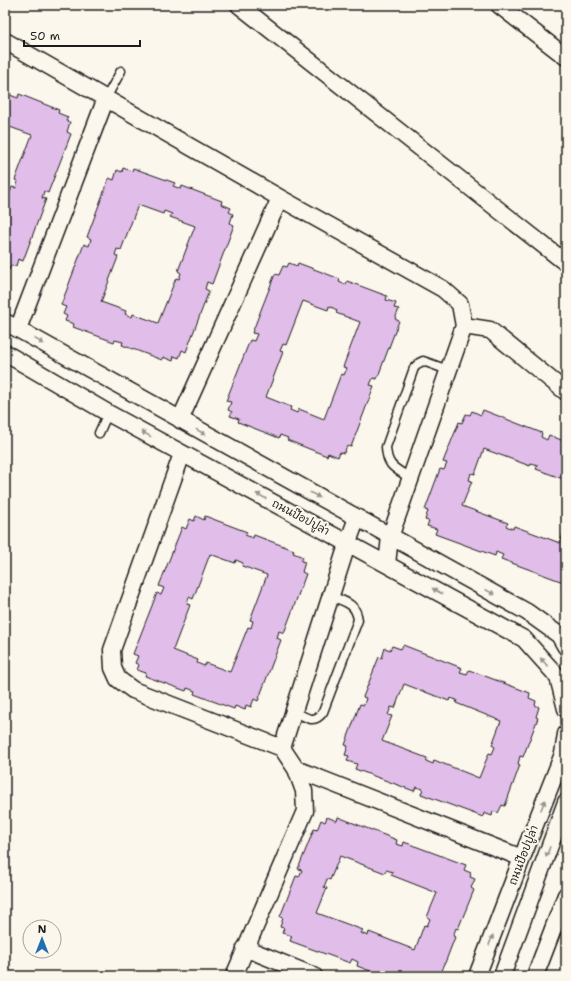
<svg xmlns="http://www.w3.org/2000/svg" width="571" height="981" font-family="'Shantell Sans','Playpen Sans Thai',sans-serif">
	<rect width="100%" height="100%" fill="#fbf7ec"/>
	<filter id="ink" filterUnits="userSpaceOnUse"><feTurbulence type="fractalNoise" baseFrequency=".025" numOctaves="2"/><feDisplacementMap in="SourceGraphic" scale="8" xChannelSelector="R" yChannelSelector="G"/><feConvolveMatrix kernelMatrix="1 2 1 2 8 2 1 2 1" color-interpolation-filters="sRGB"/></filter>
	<g filter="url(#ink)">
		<path fill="#e1bee9" stroke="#1c1c1c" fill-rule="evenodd" d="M5,89L11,92L10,95L18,98L19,94L59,110L58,113L68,117L66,121L70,122L67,132L71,134L48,193L44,191L42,198L46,199L23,261L18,259L16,266L11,265L9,270L5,268V206L12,187L16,188L18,181L15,180L32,135L7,126L8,123L5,121Z
			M123,168L132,171L133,168L175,183L173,186L181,189L182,186L222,201L221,204L231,208L229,212L233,214L230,223L234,225L212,284L207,282L205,289L209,291L186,352L182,350L179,358L174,356L173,361L163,357L162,360L122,345L123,342L115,340L114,342L73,327L74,324L65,321L67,316L63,314L66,307L61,305L84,244L89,246L91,239L87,237L109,178L114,180L117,170L122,172ZM138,205L163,214L164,211L172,214L170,217L195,226L178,271L181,273L179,279L176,278L158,323L133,314L132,317L125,314L126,311L101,302L118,257L115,255L117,249L121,250Z
			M289,263L297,266L298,263L340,279L339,282L346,285L347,281L387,296L386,300L396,303L394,308L399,309L395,319L399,321L377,379L373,378L370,385L374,386L351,447L347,446L344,453L340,452L338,457L328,453L327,456L287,440L288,438L280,435L279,438L238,422L239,419L230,416L232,412L228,410L231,402L226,401L250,340L254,341L257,334L252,333L275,274L279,275L283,266L287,267ZM303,301L328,310L329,306L337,310L336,313L360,322L343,367L347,368L344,375L341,374L324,419L299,409L297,413L290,410L291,407L266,397L283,352L280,351L283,344L286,345Z
			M483,410L542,433L541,437L547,440L549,435L566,442V480L536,469L538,465L531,463L530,466L484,449L475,474L471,473L469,480L472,481L462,506L508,523L506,526L513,529L514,526L560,543L566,526V579L565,578L563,582L501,559L503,555L496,552L495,556L435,534L437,529L427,526L429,521L425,520L428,511L425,510L440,469L444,470L447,463L443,462L459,422L462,423L466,414L470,415L472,411L481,415Z
			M196,516L204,520L205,516L247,532L245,535L253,538L254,535L294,550L293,553L303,557L301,561L305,562L302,572L306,574L284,633L279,631L277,638L281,640L258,701L254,699L251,707L246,705L245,710L235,706L234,709L194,694L195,691L187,688L186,691L145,676L146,673L137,670L139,665L135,663L138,656L133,654L157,593L161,595L164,588L159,586L182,527L186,529L190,519L194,521ZM210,554L235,563L236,560L243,563L242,566L267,575L250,620L253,621L251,628L248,627L230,672L206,663L204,666L197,663L198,660L173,650L190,605L187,604L189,597L193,599Z
			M403,645L462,668L460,672L467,674L469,670L530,693L529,698L536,701L535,705L539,707L536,717L538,718L523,757L520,756L518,764L520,765L505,806L502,805L498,813L493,811L492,816L484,813L483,817L421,794L423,789L416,787L414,791L355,769L357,764L347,761L349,756L345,755L348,746L345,745L360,704L364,705L366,698L363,697L379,657L382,658L385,648L390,650L392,646L401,649ZM404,684L449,701L450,698L457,700L456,703L501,721L492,745L495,747L492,754L489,753L479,778L434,760L433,764L426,761L427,758L382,741L392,716L388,715L391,707L395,708Z
			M327,817L337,821L338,817L397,840L396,844L403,846L404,842L466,865L464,870L471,873L470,877L475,879L471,888L474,890L458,929L456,928L453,936L455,937L440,976H384L357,966L358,962L352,959L350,963L290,941L292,936L282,933L284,928L280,927L283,918L280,917L296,876L299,877L302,870L298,869L314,829L317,830L321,820L325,822ZM340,856L385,873L386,870L393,872L391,875L437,893L427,917L430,919L427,926L424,925L415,950L369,932L368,936L361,933L363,930L317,913L327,888L324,887L327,879L330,880Z"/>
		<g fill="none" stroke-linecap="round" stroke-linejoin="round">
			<g stroke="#1c1c1c" stroke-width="11">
				<path id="lane" d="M106,98L121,71
					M99,433L108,413
					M410,478C395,468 387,467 386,447L414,368L419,363L423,361L448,370
					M294,711C305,717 314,725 323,712L358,620C356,603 345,602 331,596"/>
			</g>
			<g stroke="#1c1c1c" stroke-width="19">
				<path id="street" d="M239,5L566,263
					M499,5L566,57
					M5,41L280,198L443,289L460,304L464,326L390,537L387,564
					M5,322L527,612L559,635L566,647
					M464,326L490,330L566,392
					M18,329L106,98
					M5,353L108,413L524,639L558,677L566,709
					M180,420L280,198
					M182,454L112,650L113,668L118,679L133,690L282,748L296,769L304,791L305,811L234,976
					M282,748L348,542L357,518
					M296,769L522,858
					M245,948L314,976
					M477,976L522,858L563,754L566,734
					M502,976L566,802
					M535,976L566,895"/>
			</g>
			<use href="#lane" stroke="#fbf7ec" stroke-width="8"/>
			<use href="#street" stroke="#fbf7ec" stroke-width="16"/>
		</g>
		<defs><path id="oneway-solid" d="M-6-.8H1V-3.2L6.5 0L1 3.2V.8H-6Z"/></defs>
		<g fill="#97948e">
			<use href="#oneway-solid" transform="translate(39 341) rotate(29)"/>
			<use href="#oneway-solid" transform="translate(201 432) rotate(29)"/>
			<use href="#oneway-solid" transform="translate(146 434) rotate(-151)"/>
			<use href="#oneway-solid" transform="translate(315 495) rotate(29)"/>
			<use href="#oneway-solid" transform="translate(261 496) rotate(-152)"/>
			<use href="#oneway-solid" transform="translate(437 591) rotate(-151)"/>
			<use href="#oneway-solid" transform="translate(490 592) rotate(29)"/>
			<use href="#oneway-solid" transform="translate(544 662) rotate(-132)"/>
			<use href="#oneway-solid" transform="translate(543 805) rotate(-68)"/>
			<use href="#oneway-solid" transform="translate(548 852) rotate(110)"/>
			<use href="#oneway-solid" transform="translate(491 940) rotate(-69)"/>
		</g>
	</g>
	<g text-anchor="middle" stroke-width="4" stroke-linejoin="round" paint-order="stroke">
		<g font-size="11" fill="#1c1c1c" stroke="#fbf7ec">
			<text transform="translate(301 517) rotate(28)" y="4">ถนนป๊อปปูล่า</text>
			<text transform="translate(523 855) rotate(-69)" y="4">ถนนป๊อปปูล่า</text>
		</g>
	</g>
	<rect width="571" height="981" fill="none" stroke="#fbf7ec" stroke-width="20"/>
	<rect x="10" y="10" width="551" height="961" fill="none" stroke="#1c1c1c" stroke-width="1.5" filter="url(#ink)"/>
	<g transform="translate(42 939)"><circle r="19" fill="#fbf7ec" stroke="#a29f99"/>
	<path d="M0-3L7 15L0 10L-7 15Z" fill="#1f6fb2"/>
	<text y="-6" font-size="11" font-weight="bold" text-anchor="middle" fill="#1c1c1c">N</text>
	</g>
	<path d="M24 40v6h116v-6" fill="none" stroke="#1c1c1c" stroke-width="2"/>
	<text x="30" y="40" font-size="12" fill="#1c1c1c" stroke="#fbf7ec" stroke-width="3" paint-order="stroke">50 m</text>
</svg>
